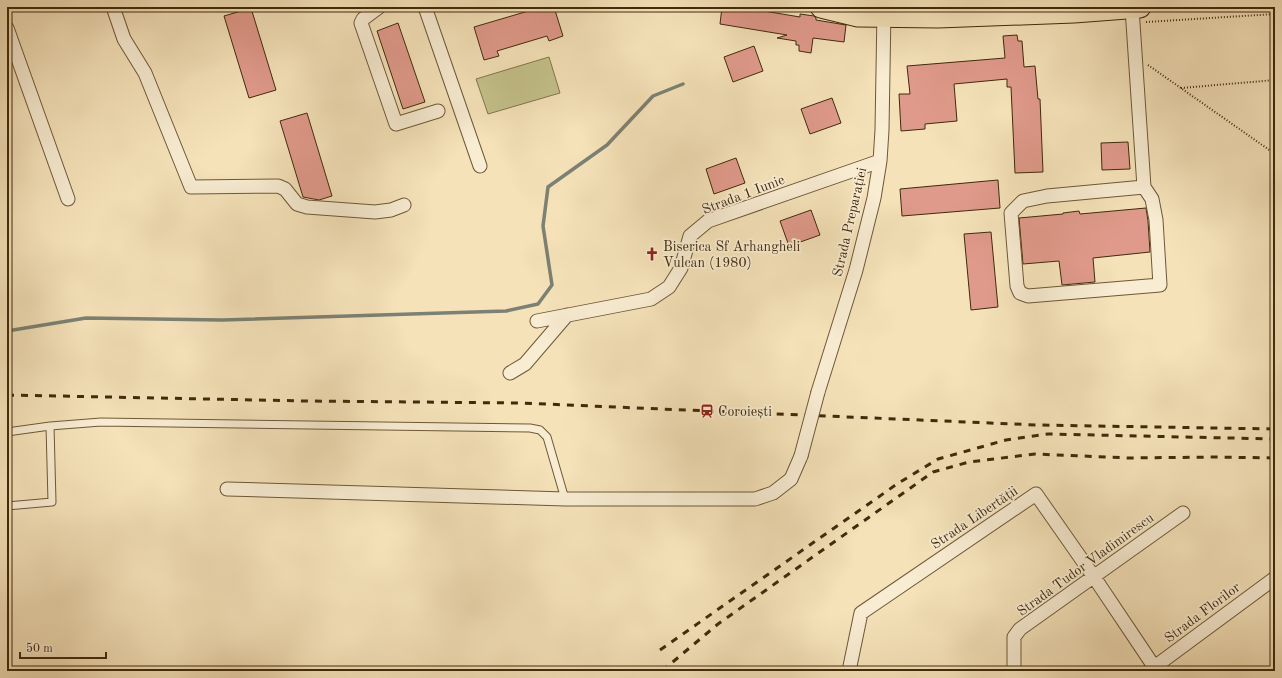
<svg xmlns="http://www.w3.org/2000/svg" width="1282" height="678" font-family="'Old Standard TT',serif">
	<rect width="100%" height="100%" fill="#f5e2b9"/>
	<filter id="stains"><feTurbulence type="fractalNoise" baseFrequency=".005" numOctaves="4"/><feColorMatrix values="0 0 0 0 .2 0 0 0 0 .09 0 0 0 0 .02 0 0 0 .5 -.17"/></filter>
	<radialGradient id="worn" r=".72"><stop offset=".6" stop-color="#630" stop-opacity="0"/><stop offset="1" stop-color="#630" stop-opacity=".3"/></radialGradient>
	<path fill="#c4c18a" stroke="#82764b" d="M549,57L560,93L488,114L476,79Z"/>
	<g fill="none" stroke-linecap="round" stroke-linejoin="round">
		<path stroke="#7b8174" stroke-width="3.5" d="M7,331L86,318L222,320L506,311L538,304L552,285L543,226L548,187L607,145L653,96L683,84"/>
	</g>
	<path fill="#e09a8b" stroke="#402a0c" d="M542,7H554L563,36L549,41L547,36L497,51L499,56L484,60L474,27Z
		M722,7H758V10L800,17V14L814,16L816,18V20L846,25L844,42L813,38L811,53L799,51V45H796V41L777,38L787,35L720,24Z
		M251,8L276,90L249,98L224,16Z
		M398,23L425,102L403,109L377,31Z
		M1017,35L1018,41H1022L1024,67L1035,66L1038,99H1040L1043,172L1015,173L1011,87H1007V79L954,84L957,121L925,124V129L901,131L899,94H910L907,66L1005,58L1003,36Z
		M754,46L763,71L733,82L724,57Z
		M832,98L841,123L810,134L801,109Z
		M307,113L332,196L319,200L303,197L280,121Z
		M1128,142L1130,169L1102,170L1101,143Z
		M736,158L745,183L714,194L706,169Z
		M998,180L1000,208L902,216L900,189Z
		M1146,208L1148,221L1150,252L1093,258L1095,282L1062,285L1059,261L1023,264L1019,218L1063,214V213L1079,211L1080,214Z
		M811,210L820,235L789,246L780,221Z
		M991,232L998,307L971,310L964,234Z"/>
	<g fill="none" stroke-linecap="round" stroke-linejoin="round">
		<g stroke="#6d5837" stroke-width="9">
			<path id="lane" d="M7,432L50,426L101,422L530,428L540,430L547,437L565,499
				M7,506L52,502L50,426"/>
		</g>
		<g stroke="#6d5837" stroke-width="15">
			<path id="street" d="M113,7L124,39L145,73L191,187L278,186L285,189L297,204L307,207L375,212L391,210L404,205
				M379,7L363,19L361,23L396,124L438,111
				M425,7L480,166
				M1132,8L1144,187L1152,199L1156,220L1160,285L1028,296L1020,293L1017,286L1011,213L1023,201L1047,196L1144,187
				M7,28L68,199
				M537,321L651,299L669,287L681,268L690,236L708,221L880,161
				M510,373L525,364L567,315
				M818,392L856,270L874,198L880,161L882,130L884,10
				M227,489L565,499H755L773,493L791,479L801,456
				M849,671L861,613L1036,494L1094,577L1157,671
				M1014,671V637L1020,629L1183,513
				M1149,671L1275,578"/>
		</g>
		<g stroke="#402a0c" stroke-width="23">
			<path id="primary" d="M821,7L858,16L938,17L1074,12L1140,7"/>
		</g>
		<path stroke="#402a0c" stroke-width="2" stroke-dasharray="1 2" stroke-linecap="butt" d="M1273,14L1274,79
			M1146,22L1275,14
			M1148,65L1275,154
			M1181,88L1275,80"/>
		<use href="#lane" stroke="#f8ecd2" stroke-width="7"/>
		<use href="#street" stroke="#f8ecd2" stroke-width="13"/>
		<use href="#primary" stroke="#f5e2b9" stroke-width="21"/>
		<path stroke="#402a0c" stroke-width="3" stroke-dasharray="7 7" stroke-linecap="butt" d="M7,395L307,401L521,403L1037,425L1275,429
			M660,650L897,484L938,459L1006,440L1048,434L1275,439
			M662,671L718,624L933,472L969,462L1035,454L1129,458L1216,457L1275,458"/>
		<g stroke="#6d5837" stroke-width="15" stroke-linecap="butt">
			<path id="street-bridge" d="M801,456L818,392"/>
		</g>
		<use href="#street-bridge" stroke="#f8ecd2" stroke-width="13"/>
	</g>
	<defs>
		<g id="church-bare" transform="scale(1.08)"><path d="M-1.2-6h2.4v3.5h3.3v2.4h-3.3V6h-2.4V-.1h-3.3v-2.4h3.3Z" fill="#8f2418" stroke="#f8ecd2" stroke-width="2.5" paint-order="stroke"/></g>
		<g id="station-bare" transform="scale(1.08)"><path d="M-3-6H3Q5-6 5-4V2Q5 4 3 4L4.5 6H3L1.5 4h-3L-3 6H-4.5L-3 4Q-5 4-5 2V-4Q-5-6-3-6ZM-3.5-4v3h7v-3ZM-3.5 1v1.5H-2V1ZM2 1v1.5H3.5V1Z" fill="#8f2418" stroke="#f8ecd2" stroke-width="2.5" paint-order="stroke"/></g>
	</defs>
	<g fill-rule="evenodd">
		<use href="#church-bare" x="652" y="254"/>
		<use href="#station-bare" x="707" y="411"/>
	</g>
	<g text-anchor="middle" stroke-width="3.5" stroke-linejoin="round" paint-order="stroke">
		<g font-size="14" fill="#402a0c" stroke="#f8ecd2">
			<text transform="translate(743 194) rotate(-21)" y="5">Strada 1 Iunie</text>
			<text transform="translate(849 222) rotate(-77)" y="5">Strada Preparației</text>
			<text transform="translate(974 517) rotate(-34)" y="5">Strada Libertății</text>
			<text transform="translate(1085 564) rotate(-36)" y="5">Strada Tudor Vladimirescu</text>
			<text transform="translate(1202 612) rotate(-37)" y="5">Strada Florilor</text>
		</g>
		<g font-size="14" fill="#402a0c" stroke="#f8ecd2" text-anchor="start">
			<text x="663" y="251">Biserica Sf Arhangheli<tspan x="663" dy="16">Vulcan (1980)</tspan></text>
			<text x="718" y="416">Coroiești</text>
		</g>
	</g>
	<rect width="1282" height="678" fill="none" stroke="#f5e2b9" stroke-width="24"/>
	<rect x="8" y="8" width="1266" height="662" fill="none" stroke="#402a0c" stroke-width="2"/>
	<rect x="12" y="12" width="1258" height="654" fill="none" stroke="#402a0c"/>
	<path d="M20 652v6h86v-6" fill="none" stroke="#402a0c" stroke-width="2"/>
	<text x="26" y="652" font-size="12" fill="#402a0c" stroke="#f8ecd2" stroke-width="3" paint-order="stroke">50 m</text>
	<rect width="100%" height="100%" filter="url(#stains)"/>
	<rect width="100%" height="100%" fill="url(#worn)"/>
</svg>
